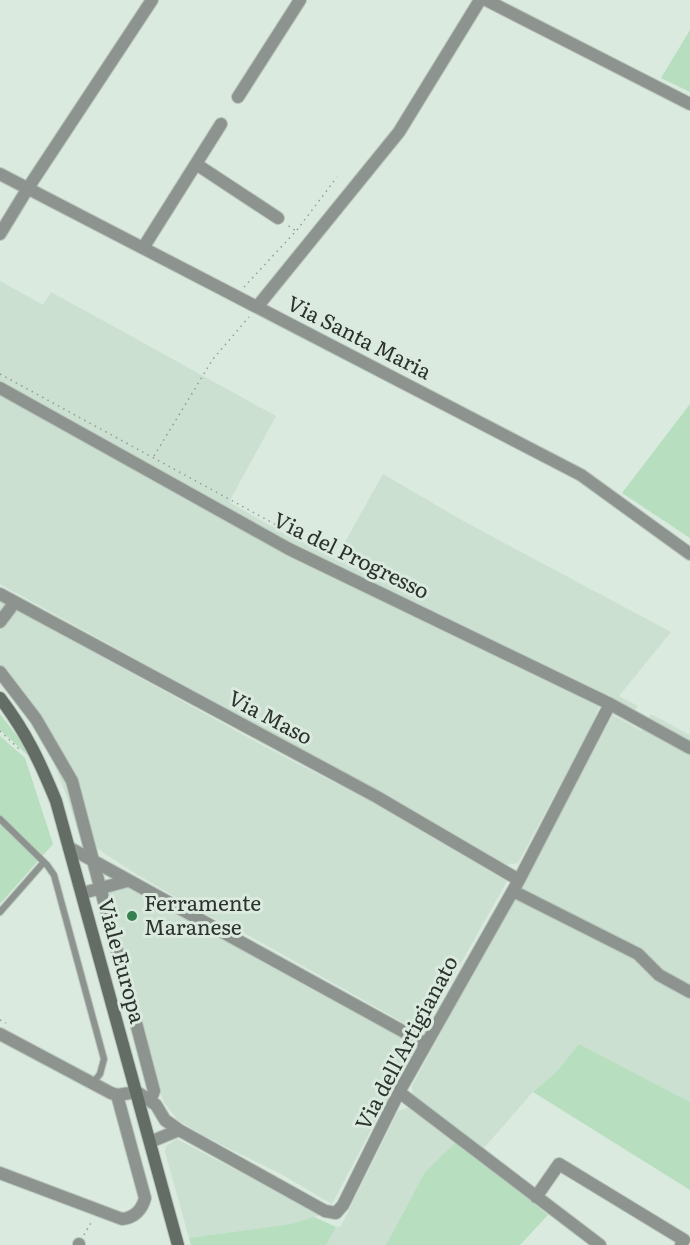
<svg xmlns="http://www.w3.org/2000/svg" width="690" height="1245" font-family="Literata,serif">
	<rect width="100%" height="100%" fill="#dbeade"/>
	<path fill="#cbe0d0" d="M0,281L43,305L51,292L276,416L229,502L276,529L301,542L337,556L383,474L465,522L671,632L619,696L638,706L635,710L602,699L591,727L518,863L506,865L440,830L347,775L0,584Z
		M0,601L260,744L379,806L507,881L422,1033L237,929L201,912L136,874L92,845L81,841L68,800L49,750L29,715L0,677Z
		M651,714L690,735V1102L579,1044L557,1071L533,1092L484,1148L413,1096L412,1086L613,715L641,731Z
		M108,888H130L415,1046L332,1204L281,1174L200,1134L178,1120L165,1104L158,1088L94,891Z
		M410,1107L457,1141L425,1172L386,1245H326L336,1227L341,1226L398,1111Z
		M177,1139L321,1215L291,1224L189,1238L165,1152L166,1146Z"/>
	<path fill="#b6debf" d="M690,30V92L661,78Z
		M690,404V538L622,493Z
		M0,714L24,745L31,758L0,730Z
		M0,736L25,758L53,844L0,904Z
		M579,1044L690,1102V1190L533,1092L557,1071Z
		M457,1141L548,1215L520,1245H386L425,1172Z
		M314,1217L336,1227L326,1245H191L189,1238L291,1224Z"/>
	<g fill="none" stroke-linecap="round" stroke-linejoin="round">
		<g stroke="#b8c5bb" stroke-width="8">
			<path id="lane" d="M0,819L47,865L54,875L104,1059L100,1074L92,1084
				M0,912L44,862"/>
		</g>
		<g stroke="#b8c5bb" stroke-width="14">
			<path id="street" d="M486,0L690,104
				M238,97L300,0
				M196,164L278,218
				M0,174L581,475L690,554
				M0,234L28,188L152,0
				M143,248L221,124
				M257,307L399,132L480,0
				M0,388L289,549L610,704L690,748
				M0,594L377,797L519,880
				M0,622L15,602
				M0,672L36,719L72,781L154,1091L150,1101
				M70,848L426,1044
				M513,891L638,954L659,975L690,992
				M83,893L127,881
				M0,1034L111,1093L117,1095L137,1092L156,1105L165,1120L179,1130L325,1211L336,1213L343,1205L399,1092L519,880L610,704
				M399,1092L600,1245
				M150,1142L179,1130
				M0,1173L122,1219C134,1218 142,1210 145,1198L117,1095
				M536,1197L559,1164L684,1240L681,1245
				M79,1245V1244"/>
		</g>
		<g stroke="#b8c5bb" stroke-width="14">
			<path id="secondary" d="M0,698C26,732 40,762 56,801L178,1245"/>
		</g>
		<path stroke="#929e95" stroke-width="1.5" stroke-dasharray="1.5 4.5" stroke-linecap="butt" d="M297,230L337,177
			M244,287L296,231L286,224
			M0,374L346,563
			M154,456L213,359L249,317
			M0,731L19,749
			M0,1020L6,1023
			M84,1235L92,1221"/>
		<use href="#lane" stroke="#8d938e" stroke-width="6"/>
		<use href="#street" stroke="#8d938e" stroke-width="12"/>
		<use href="#secondary" stroke="#636c65" stroke-width="12"/>
	</g>
	<circle fill="#36814f" stroke="#dbeade" stroke-width="2" cx="132" cy="916" r="6"/>
	<g text-anchor="middle" stroke-width="6" stroke-linejoin="round" paint-order="stroke">
		<g font-size="21" fill="#2c322d" stroke="#dbeade">
			<text transform="translate(359 338) rotate(27)" y="7">Via Santa Maria</text>
			<text transform="translate(351 556) rotate(26)" y="7">Via del Progresso</text>
			<text transform="translate(270 718) rotate(28)" y="7">Via Maso</text>
			<text transform="translate(121 961) rotate(75)" y="7">Viale Europa</text>
			<text transform="translate(407 1043) rotate(-62)" y="7">Via dell'Artigianato</text>
		</g>
		<g font-size="21" fill="#2c322d" stroke="#dbeade" text-anchor="start">
			<text x="144" y="911">Ferramente<tspan x="144" dy="24">Maranese</tspan></text>
		</g>
	</g>
</svg>
